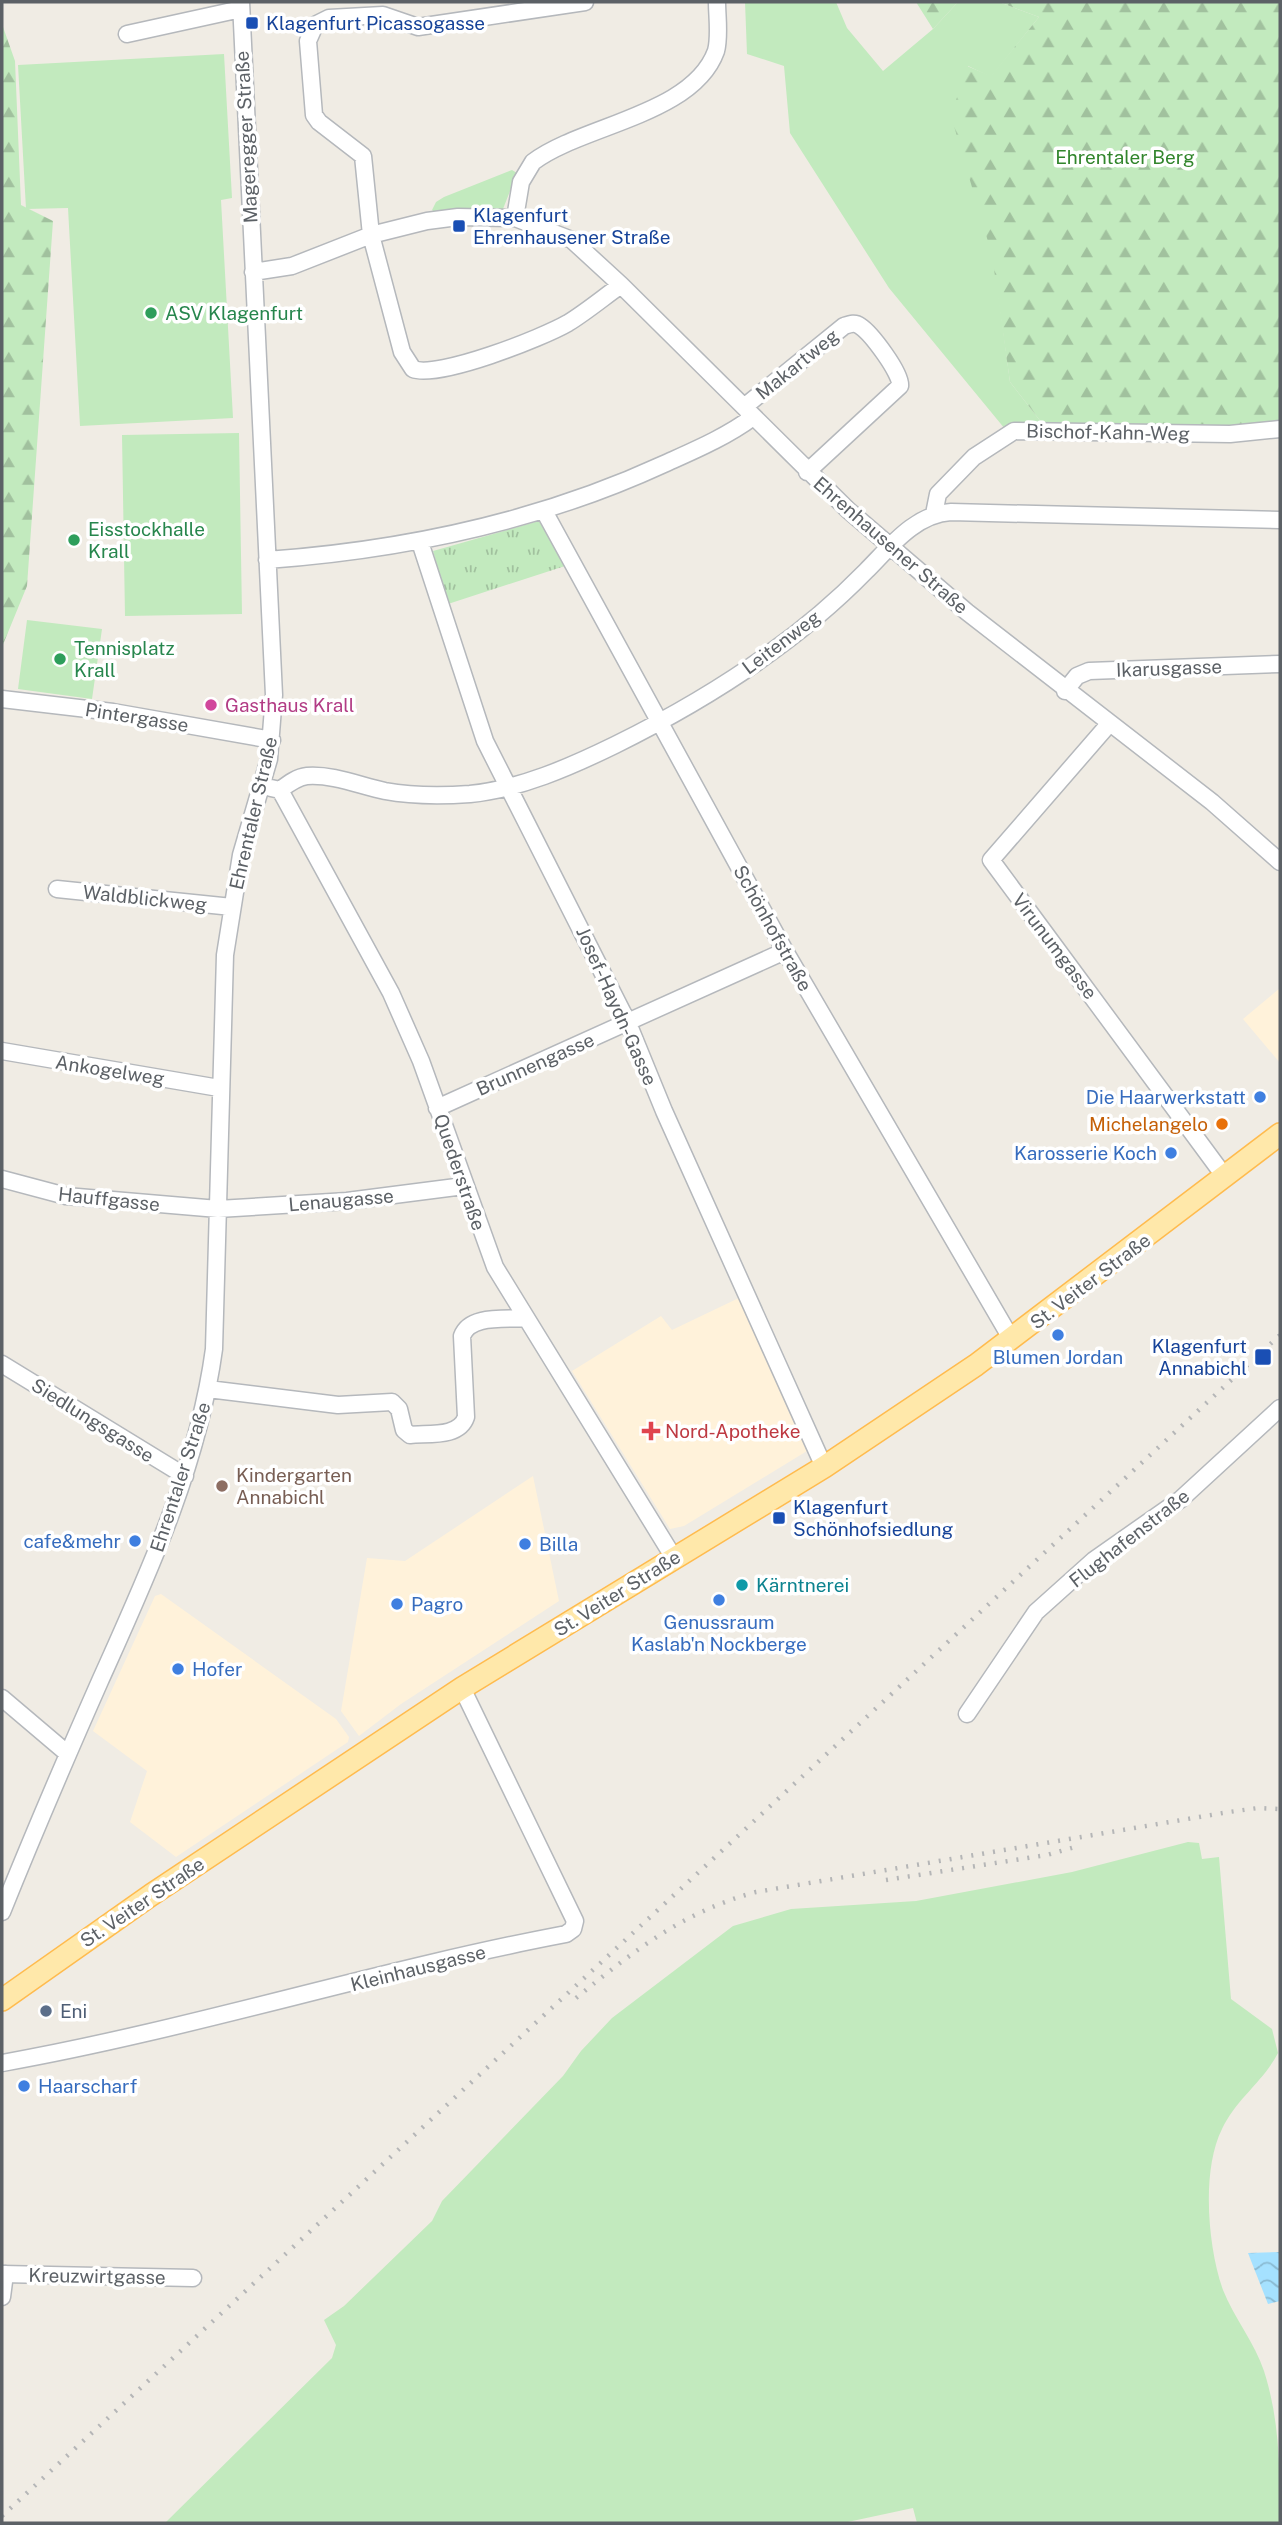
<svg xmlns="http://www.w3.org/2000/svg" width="1282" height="2525" font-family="'Public Sans',sans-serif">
	<defs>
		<pattern id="forest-firs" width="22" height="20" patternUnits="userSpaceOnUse" patternTransform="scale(1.75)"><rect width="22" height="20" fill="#c2eabe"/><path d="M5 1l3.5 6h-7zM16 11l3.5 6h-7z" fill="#a1c19e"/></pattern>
		<pattern id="park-tufts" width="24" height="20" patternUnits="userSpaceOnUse" patternTransform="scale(1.75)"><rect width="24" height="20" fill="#c2eabe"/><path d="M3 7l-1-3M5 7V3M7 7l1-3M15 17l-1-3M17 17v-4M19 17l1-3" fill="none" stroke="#a1c19e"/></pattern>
		<pattern id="water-waves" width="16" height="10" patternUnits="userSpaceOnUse" patternTransform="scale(1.75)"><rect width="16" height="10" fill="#a5e1ff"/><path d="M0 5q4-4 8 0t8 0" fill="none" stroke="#8abad2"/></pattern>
	</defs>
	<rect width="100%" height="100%" fill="#f0ece4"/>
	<path fill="#fff2da" d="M1280,988V1063L1243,1019Z
		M743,1296L808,1447L807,1451L684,1526L670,1529L572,1371L661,1316L672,1330Z
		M533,1476L559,1601L401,1704L359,1736L341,1711L367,1558L405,1561Z
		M161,1594L336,1719L349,1737L348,1742L176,1857L130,1822L147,1771L93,1731L155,1596Z"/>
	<path fill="#c2eabe" d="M745,2H836L847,28L883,71L933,29L958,2H999L1039,17L991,77L968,66L1010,382L1045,427L1005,429L889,288L790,133L784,66L747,54Z
		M224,54L232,198L221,200L233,418L80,426L68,208L26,209L18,65Z
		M512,170L517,173L503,209L435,213L432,210L436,202L444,197Z
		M239,433L242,614L125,616L122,435Z
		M27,620L102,629L92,699L18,689Z
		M1188,1842L1199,1843L1202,1859L1219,1857L1231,1999L1272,2029L1278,2053C1263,2082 1236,2099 1222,2129C1201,2171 1208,2248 1223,2290C1234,2318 1255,2343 1264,2371C1280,2421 1280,2471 1280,2523H917L913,2508L843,2523H165L332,2358L336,2345L324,2320L344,2306L432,2221L442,2201L563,2076L581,2051L612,2018L733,1926L791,1909L916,1901L1072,1872Z"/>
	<path fill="url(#forest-firs)" d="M916,2H958L933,29Z
		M999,2H1280V426L1045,427L1010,382L992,255L951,116L967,66L991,76L1039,17Z
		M2,24L15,61L21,205L53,221L27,586L2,647Z"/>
	<path fill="url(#park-tufts)" d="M539,521L565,566L448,604L433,551Z"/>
	<path fill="url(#water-waves)" d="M1280,2252V2301L1268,2304L1248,2253Z"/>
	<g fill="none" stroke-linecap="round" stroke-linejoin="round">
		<g stroke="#b5b8bc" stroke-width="19">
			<path id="minor" d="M585,2L418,27L383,15L329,18L315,25L308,41L314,115L319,122L363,156L371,235L402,352L413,369C438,379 542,338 568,323C586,312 604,297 621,285
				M127,34L241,9
				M515,218L521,182L533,162C582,125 693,115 716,51C720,37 717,16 717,2
				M253,272L292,266L371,235L427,221L458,217L515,218L572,240L621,285L848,510L967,612L1212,802L1280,862
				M744,407L844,326C850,324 855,322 860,326C871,333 902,374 900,386L807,472
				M544,511L785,951L1012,1340
				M934,514L938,494L974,457L1014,431L1230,434L1280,429
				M420,542L485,741L628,1023L664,1111L824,1467
				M267,560C405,550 538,522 664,464C695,450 726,437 753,417
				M1065,691L1077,676L1089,671L1280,664
				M2,699L113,712L272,740
				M1109,724L991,860L1225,1177
				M271,788L280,790L391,993L421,1061L495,1267L674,1558
				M280,790C288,784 297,777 307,776C333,774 361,786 385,791C412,796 442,796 470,794C520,789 570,767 615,745C706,700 795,644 866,571C890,547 915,514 951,512L1280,520
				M57,889L232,907
				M2,1051L219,1088
				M437,1108L785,951
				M2,1179L66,1196L218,1209L347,1201L464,1186
				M2,1364L185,1476
				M208,1389L338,1405L392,1402L399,1409L404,1430L410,1435C428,1433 459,1438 466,1417L462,1336C470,1314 506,1320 526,1318
				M2,1698L68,1754
				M967,1714L1036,1612L1094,1560L1181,1499L1280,1408
				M2,1912C33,1835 66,1758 100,1681C148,1574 198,1467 214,1349L225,955L241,855L269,759L274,695L241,2
				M2,2063C192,2029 376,1970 566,1934L573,1929L575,1921L462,1688
				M2,2274L193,2278
				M2,2297L5,2274"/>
		</g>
		<g stroke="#ffbb4e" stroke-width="24">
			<path id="major" d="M2,2000L151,1895L462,1688L824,1467L976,1365L1280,1134"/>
		</g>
		<use href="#minor" stroke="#fff" stroke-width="16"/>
		<use href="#major" stroke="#ffe8aa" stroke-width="21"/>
		<path stroke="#b5b6b7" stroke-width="4.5" stroke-dasharray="2 9" stroke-linecap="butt" d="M886,1880L1047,1855L1075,1847
			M576,1998C634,1951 682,1912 756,1892L1229,1812L1258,1808L1280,1809
			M2,2516L1280,1335"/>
	</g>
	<g fill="#1a4fb4" stroke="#fff" stroke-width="2.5">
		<rect x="245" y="16" width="14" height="14" rx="3.5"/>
		<rect x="452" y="219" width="14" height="14" rx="3.5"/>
		<rect x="1254" y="1348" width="18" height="18" rx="3.5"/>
		<rect x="772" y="1511" width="14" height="14" rx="3.5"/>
	</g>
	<g fill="#2e9e5b" stroke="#fff" stroke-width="2.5">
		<circle cx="151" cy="313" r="7"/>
		<circle cx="74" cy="540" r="7"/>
		<circle cx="60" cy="659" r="7"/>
	</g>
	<circle fill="#d1479c" stroke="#fff" stroke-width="2.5" cx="211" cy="705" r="7"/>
	<g fill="#3f7fe0" stroke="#fff" stroke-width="2.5">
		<circle cx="1260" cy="1097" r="7"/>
		<circle cx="1171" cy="1153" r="7"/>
		<circle cx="1058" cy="1335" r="7"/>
		<circle cx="135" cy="1541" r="7"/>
		<circle cx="525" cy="1544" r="7"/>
		<circle cx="719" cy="1600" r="7"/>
		<circle cx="397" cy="1604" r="7"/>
		<circle cx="178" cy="1669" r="7"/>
		<circle cx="24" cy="2086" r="7"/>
	</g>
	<circle fill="#e8710a" stroke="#fff" stroke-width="2.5" cx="1222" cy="1124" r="7"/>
	<path fill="#e0444e" stroke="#fff" stroke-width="2.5" d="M647.5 1420.5h7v7h7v7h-7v7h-7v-7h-7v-7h7z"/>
	<circle fill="#8d6e63" stroke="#fff" stroke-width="2.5" cx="222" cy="1486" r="7"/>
	<circle fill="#0f9aa8" stroke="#fff" stroke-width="2.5" cx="742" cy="1585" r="7"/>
	<circle fill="#5c6f8a" stroke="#fff" stroke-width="2.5" cx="46" cy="2011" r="7"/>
	<g text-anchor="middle" stroke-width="7" stroke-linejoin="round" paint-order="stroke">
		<g font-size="19" fill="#164399" stroke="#fff" text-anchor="start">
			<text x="266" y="30">Klagenfurt Picassogasse</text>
			<text x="473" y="222">Klagenfurt<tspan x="473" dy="22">Ehrenhausener Straße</tspan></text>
			<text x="1247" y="1353" text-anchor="end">Klagenfurt<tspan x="1247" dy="22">Annabichl</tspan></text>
			<text x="793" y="1514">Klagenfurt<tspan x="793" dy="22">Schönhofsiedlung</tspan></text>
		</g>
		<g font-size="19" fill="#5c6166" stroke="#fff">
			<text transform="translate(246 137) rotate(-93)" y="7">Mageregger Straße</text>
			<text transform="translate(797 364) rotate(-39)" y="7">Makartweg</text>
			<text transform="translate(1108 432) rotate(1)" y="7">Bischof-Kahn-Weg</text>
			<text transform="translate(891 545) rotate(41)" y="7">Ehrenhausener Straße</text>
			<text transform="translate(781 642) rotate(-37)" y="7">Leitenweg</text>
			<text transform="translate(1169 668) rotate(-2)" y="7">Ikarusgasse</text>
			<text transform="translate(137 717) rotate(9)" y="7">Pintergasse</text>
			<text transform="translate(253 813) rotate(-77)" y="7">Ehrentaler Straße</text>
			<text transform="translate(145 898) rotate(6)" y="7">Waldblickweg</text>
			<text transform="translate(773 928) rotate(61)" y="7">Schönhofstraße</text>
			<text transform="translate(1055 946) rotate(53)" y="7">Virunumgasse</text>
			<text transform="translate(617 1006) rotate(66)" y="7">Josef-Haydn-Gasse</text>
			<text transform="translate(535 1064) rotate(-24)" y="7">Brunnengasse</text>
			<text transform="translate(110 1070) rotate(9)" y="7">Ankogelweg</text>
			<text transform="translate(460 1172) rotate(71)" y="7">Quederstraße</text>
			<text transform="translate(109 1199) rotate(6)" y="7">Hauffgasse</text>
			<text transform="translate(341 1200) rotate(-5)" y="7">Lenaugasse</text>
			<text transform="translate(1090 1281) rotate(-37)" y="7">St. Veiter Straße</text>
			<text transform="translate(93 1420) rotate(32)" y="7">Siedlungsgasse</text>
			<text transform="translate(180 1477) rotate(-72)" y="7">Ehrentaler Straße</text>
			<text transform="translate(1129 1538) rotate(-38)" y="7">Flughafenstraße</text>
			<text transform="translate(617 1593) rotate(-32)" y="7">St. Veiter Straße</text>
			<text transform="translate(142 1902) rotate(-34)" y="7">St. Veiter Straße</text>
			<text transform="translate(418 1968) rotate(-14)" y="7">Kleinhausgasse</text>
			<text transform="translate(97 2276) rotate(1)" y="7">Kreuzwirtgasse</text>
		</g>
		<g font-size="19" fill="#31852c" stroke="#fff">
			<text x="1125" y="164">Ehrentaler Berg</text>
		</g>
		<g font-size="19" fill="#27864d" stroke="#fff" text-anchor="start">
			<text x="165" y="320">ASV Klagenfurt</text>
			<text x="88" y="536">Eisstockhalle<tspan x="88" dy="22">Krall</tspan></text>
			<text x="74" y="655">Tennisplatz<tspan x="74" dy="22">Krall</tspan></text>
		</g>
		<g font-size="19" fill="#b23c85" stroke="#fff" text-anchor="start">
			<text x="225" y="712">Gasthaus Krall</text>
		</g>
		<g font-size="19" fill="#366cbe" stroke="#fff" text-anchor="start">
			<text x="1246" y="1104" text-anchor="end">Die Haarwerkstatt</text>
			<text x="1157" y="1160" text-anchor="end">Karosserie Koch</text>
			<text x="1058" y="1364" text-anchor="middle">Blumen Jordan</text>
			<text x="121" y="1548" text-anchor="end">cafe&amp;mehr</text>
			<text x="539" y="1551">Billa</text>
			<text x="411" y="1611">Pagro</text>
			<text x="719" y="1629" text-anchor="middle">Genussraum<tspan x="719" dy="22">Kaslab'n Nockberge</tspan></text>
			<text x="192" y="1676">Hofer</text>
			<text x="38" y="2093">Haarscharf</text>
		</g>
		<g font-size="19" fill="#c56008" stroke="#fff" text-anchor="end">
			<text x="1208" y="1131">Michelangelo</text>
		</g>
		<g font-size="19" fill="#be3a42" stroke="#fff" text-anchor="start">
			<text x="665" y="1438">Nord-Apotheke</text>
		</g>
		<g font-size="19" fill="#785e54" stroke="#fff" text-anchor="start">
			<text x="236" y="1482">Kindergarten<tspan x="236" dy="22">Annabichl</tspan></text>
		</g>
		<g font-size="19" fill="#0d838f" stroke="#fff" text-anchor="start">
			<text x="756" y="1592">Kärntnerei</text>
		</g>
		<g font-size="19" fill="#4e5e75" stroke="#fff" text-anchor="start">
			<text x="60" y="2018">Eni</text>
		</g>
	</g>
	<rect width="1282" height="2525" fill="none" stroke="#5c6166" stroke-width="7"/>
</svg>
